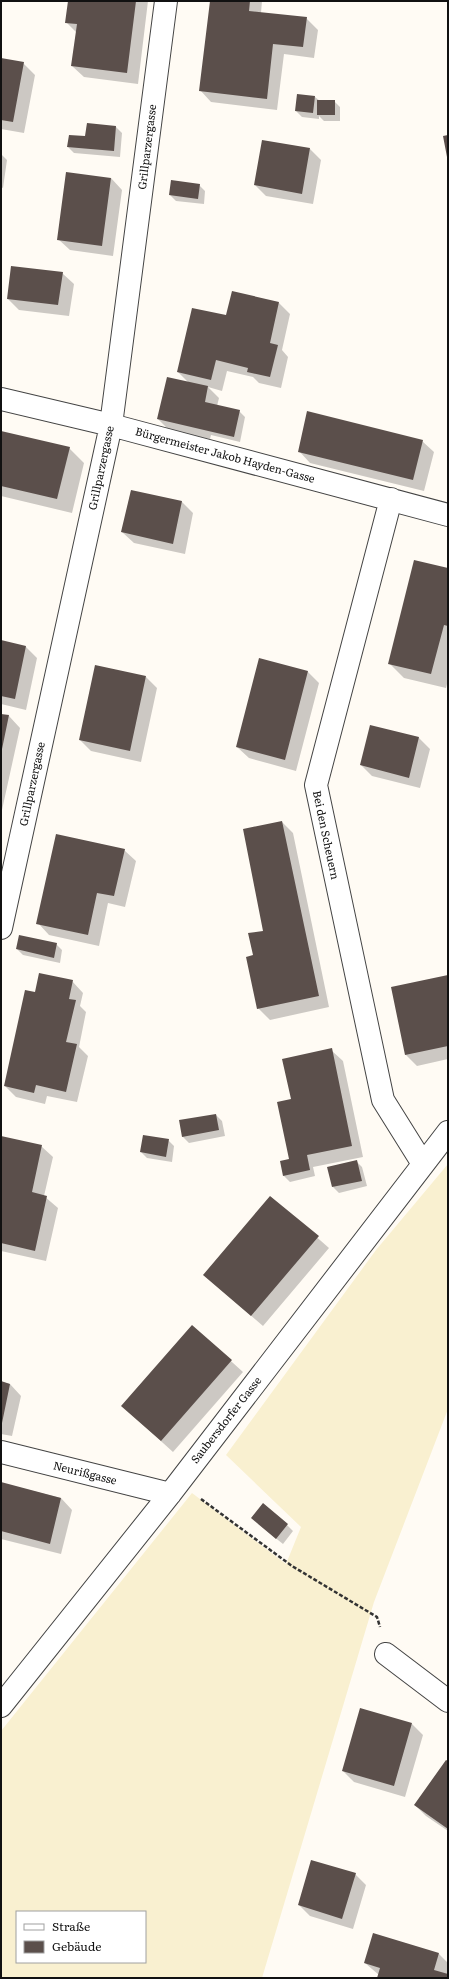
<svg xmlns="http://www.w3.org/2000/svg" width="449" height="1979" font-family="Literata,serif">
	<rect width="100%" height="100%" fill="#fffbf4"/>
	<path fill="#f9f0d0" fill-rule="evenodd" d="M448,1164V1409L374,1602L262,1978H1V1731L192,1493L286,1564L301,1527L226,1455L376,1250ZM17,1912H145V1962H17Z"/>
	<path fill="#0003" d="M69,1H148L138,84L84,77L72,66L77,33L66,22Z
		M211,1H262L261,13L306,18L318,30L314,58L284,54L277,110L211,102L200,90Z
		M1,59L23,63L35,75L24,133L1,129Z
		M315,97L320,101H334L340,107V121H324L319,116V119L302,117L296,111Z
		M87,124L116,127L122,133L120,157L74,153L68,147L86,137Z
		M310,149L321,160L313,204L266,196L255,185Z
		M1,154L7,160L3,188L1,187Z
		M111,178L122,190L113,256L70,250L58,239Z
		M199,185L205,191L204,204L176,201L170,195Z
		M62,273L74,284L69,316L19,310L8,299Z
		M233,292L279,303L290,314L282,350L288,357L281,388L259,383L253,377L227,371L222,391L208,387L219,398L217,406L239,411L245,417L240,442L211,435L210,439L169,430L158,419L189,383L178,372L227,316Z
		M1,432L69,448L84,463L72,513L1,496Z
		M422,441L434,452L424,491L310,463L299,451Z
		M131,491L182,502L193,513L185,554L134,543L122,532Z
		M448,569V680L446,688L404,678L389,663Z
		M1,641L26,647L37,658L26,710L1,704Z
		M260,659L308,672L319,683L296,771L249,758L237,747Z
		M146,677L157,688L141,762L91,751L80,740Z
		M1,715L9,716L20,728L2,810Z
		M371,726L419,738L430,749L420,788L372,776L361,765Z
		M282,822L293,833L329,1007L270,1020L258,1008L254,956L264,931Z
		M124,850L136,861L125,907L108,903L99,946L49,935L38,923Z
		M56,944L62,950L60,963L23,955L17,949Z
		M448,976V1059L417,1066L406,1055L392,988Z
		M72,981L83,993L80,1006L86,1012L79,1047L88,1056L77,1102L47,1096L45,1104L16,1097L5,1086L36,993Z
		M331,1050L343,1061L363,1157L313,1167L315,1176L290,1182L284,1176L281,1162L291,1160L292,1100Z
		M216,1115L222,1121L225,1136L189,1143L183,1137L180,1121Z
		M1,1137L41,1146L53,1157L44,1196L58,1208L46,1261L1,1251Z
		M168,1140L174,1146L172,1162L147,1158L141,1152Z
		M356,1161L362,1167L367,1186L339,1193L333,1187Z
		M271,1197L329,1248L263,1326L204,1275Z
		M192,1326L243,1372L173,1452L122,1406Z
		M1,1382L10,1384L21,1396L12,1436L1,1434Z
		M1,1483L61,1498L72,1510L61,1554L1,1539Z
		M258,1524L287,1525L293,1531L283,1544Z
		M412,1724L423,1735L405,1797L354,1782L343,1771Z
		M448,1762V1831L426,1816L415,1805Z
		M355,1874L366,1885L353,1929L310,1916L299,1905Z
		M439,1954L448,1963V1978H378L379,1975L365,1963Z"/>
	<path fill="#5b4f4b" d="M68,1H136L127,73L71,66L77,24L65,23Z
		M210,1H250L249,11L307,17L303,47L273,44L267,99L199,91Z
		M1,58L24,62L13,122L1,120Z
		M297,94L315,96L313,113L295,111Z
		M317,100H335V115H317Z
		M87,123L116,126L114,151L67,147L69,135L85,136Z
		M448,135V157H447L443,136Z
		M262,140L310,148L302,194L254,185Z
		M66,172L111,178L102,246L57,240Z
		M171,180L200,184L198,199L169,195Z
		M11,266L63,272L58,305L7,299Z
		M232,291L279,302L270,343L278,345L270,377L247,372L248,368L216,360L211,380L177,372L192,308L226,315Z
		M167,377L208,386L205,402L240,410L234,437L157,419Z
		M307,411L423,440L413,480L298,452Z
		M1,431L70,447L57,499L1,486Z
		M131,490L182,501L173,544L121,532Z
		M414,560L448,568V626L444,625L431,674L388,664Z
		M1,640L26,646L15,699L1,696Z
		M259,658L308,671L285,760L236,747Z
		M95,665L146,676L130,751L79,740Z
		M1,714L9,715L2,749H1Z
		M370,725L419,737L409,778L360,765Z
		M282,821L319,996L257,1009L246,957L253,955L248,933L263,931L243,829Z
		M56,834L125,849L114,896L97,893L88,935L36,924Z
		M19,935L57,943L54,958L16,949Z
		M39,973L73,980L69,999L76,1000L66,1042L77,1044L66,1092L36,1085L34,1093L4,1086L25,990L35,992Z
		M448,975V1046L405,1055L391,987Z
		M332,1048L352,1146L307,1155L310,1170L283,1176L280,1161L289,1159L277,1102L291,1099L282,1059Z
		M216,1114L219,1130L182,1137L179,1120Z
		M143,1135L169,1139L166,1157L140,1152Z
		M1,1136L42,1145L32,1192L47,1196L35,1251L1,1243Z
		M357,1160L362,1181L332,1187L327,1167Z
		M270,1196L319,1236L251,1316L203,1275Z
		M192,1325L232,1360L161,1441L121,1406Z
		M1,1381L10,1384L2,1423H1Z
		M1,1482L61,1498L50,1544L1,1531Z
		M263,1503L288,1524L276,1539L251,1518Z
		M360,1708L412,1723L394,1786L342,1771Z
		M446,1760L448,1761V1829L414,1805Z
		M311,1860L356,1873L342,1919L298,1905Z
		M373,1933L439,1953L434,1970L448,1974V1978H377L380,1968L364,1963Z"/>
	<g fill="none" stroke-linecap="round" stroke-linejoin="round">
		<g stroke="#444" stroke-width="24">
			<path id="street" d="M1,399L111,425L448,515
				M391,499L316,785L383,1100L423,1164
				M1,928L111,425L166,1
				M1,1452L170,1494
				M386,1654L448,1701
				M1,1706L170,1494L448,1132"/>
		</g>
		<path stroke="#333" stroke-width="2.5" stroke-dasharray="4 2" stroke-linecap="butt" d="M201,1499L292,1566L377,1617L380,1627"/>
		<use href="#street" stroke="#fff" stroke-width="22"/>
	</g>
	<g text-anchor="middle" stroke-width="4" stroke-linejoin="round" paint-order="stroke">
		<g font-size="11" fill="#111" stroke="#fff">
			<text transform="translate(147 147) rotate(-83)" y="4">Grillparzergasse</text>
			<text transform="translate(225 455) rotate(15)" y="4">Bürgermeister Jakob Hayden-Gasse</text>
			<text transform="translate(101 468) rotate(-78)" y="4">Grillparzergasse</text>
			<text transform="translate(32 784) rotate(-78)" y="4">Grillparzergasse</text>
			<text transform="translate(326 835) rotate(78)" y="4">Bei den Scheuern</text>
			<text transform="translate(226 1420) rotate(-52)" y="4">Saubersdorfer Gasse</text>
			<text transform="translate(85 1473) rotate(14)" y="4">Neurißgasse</text>
		</g>
	</g>
	<rect width="449" height="1979" fill="none" stroke="#111111" stroke-width="4"/>
	<rect x="16" y="1911" width="130" height="52" fill="#ffffff" stroke="#a0a0a0"/>
	<rect x="24" y="1924" width="20" height="6" fill="#ffffff" stroke="#a0a0a0"/>
	<text x="52" y="1931" font-size="12" fill="#111111">Straße</text>
	<rect x="24" y="1941" width="20" height="12" fill="#5b4f4b" stroke="#a0a0a0"/>
	<text x="52" y="1951" font-size="12" fill="#111111">Gebäude</text>
</svg>
